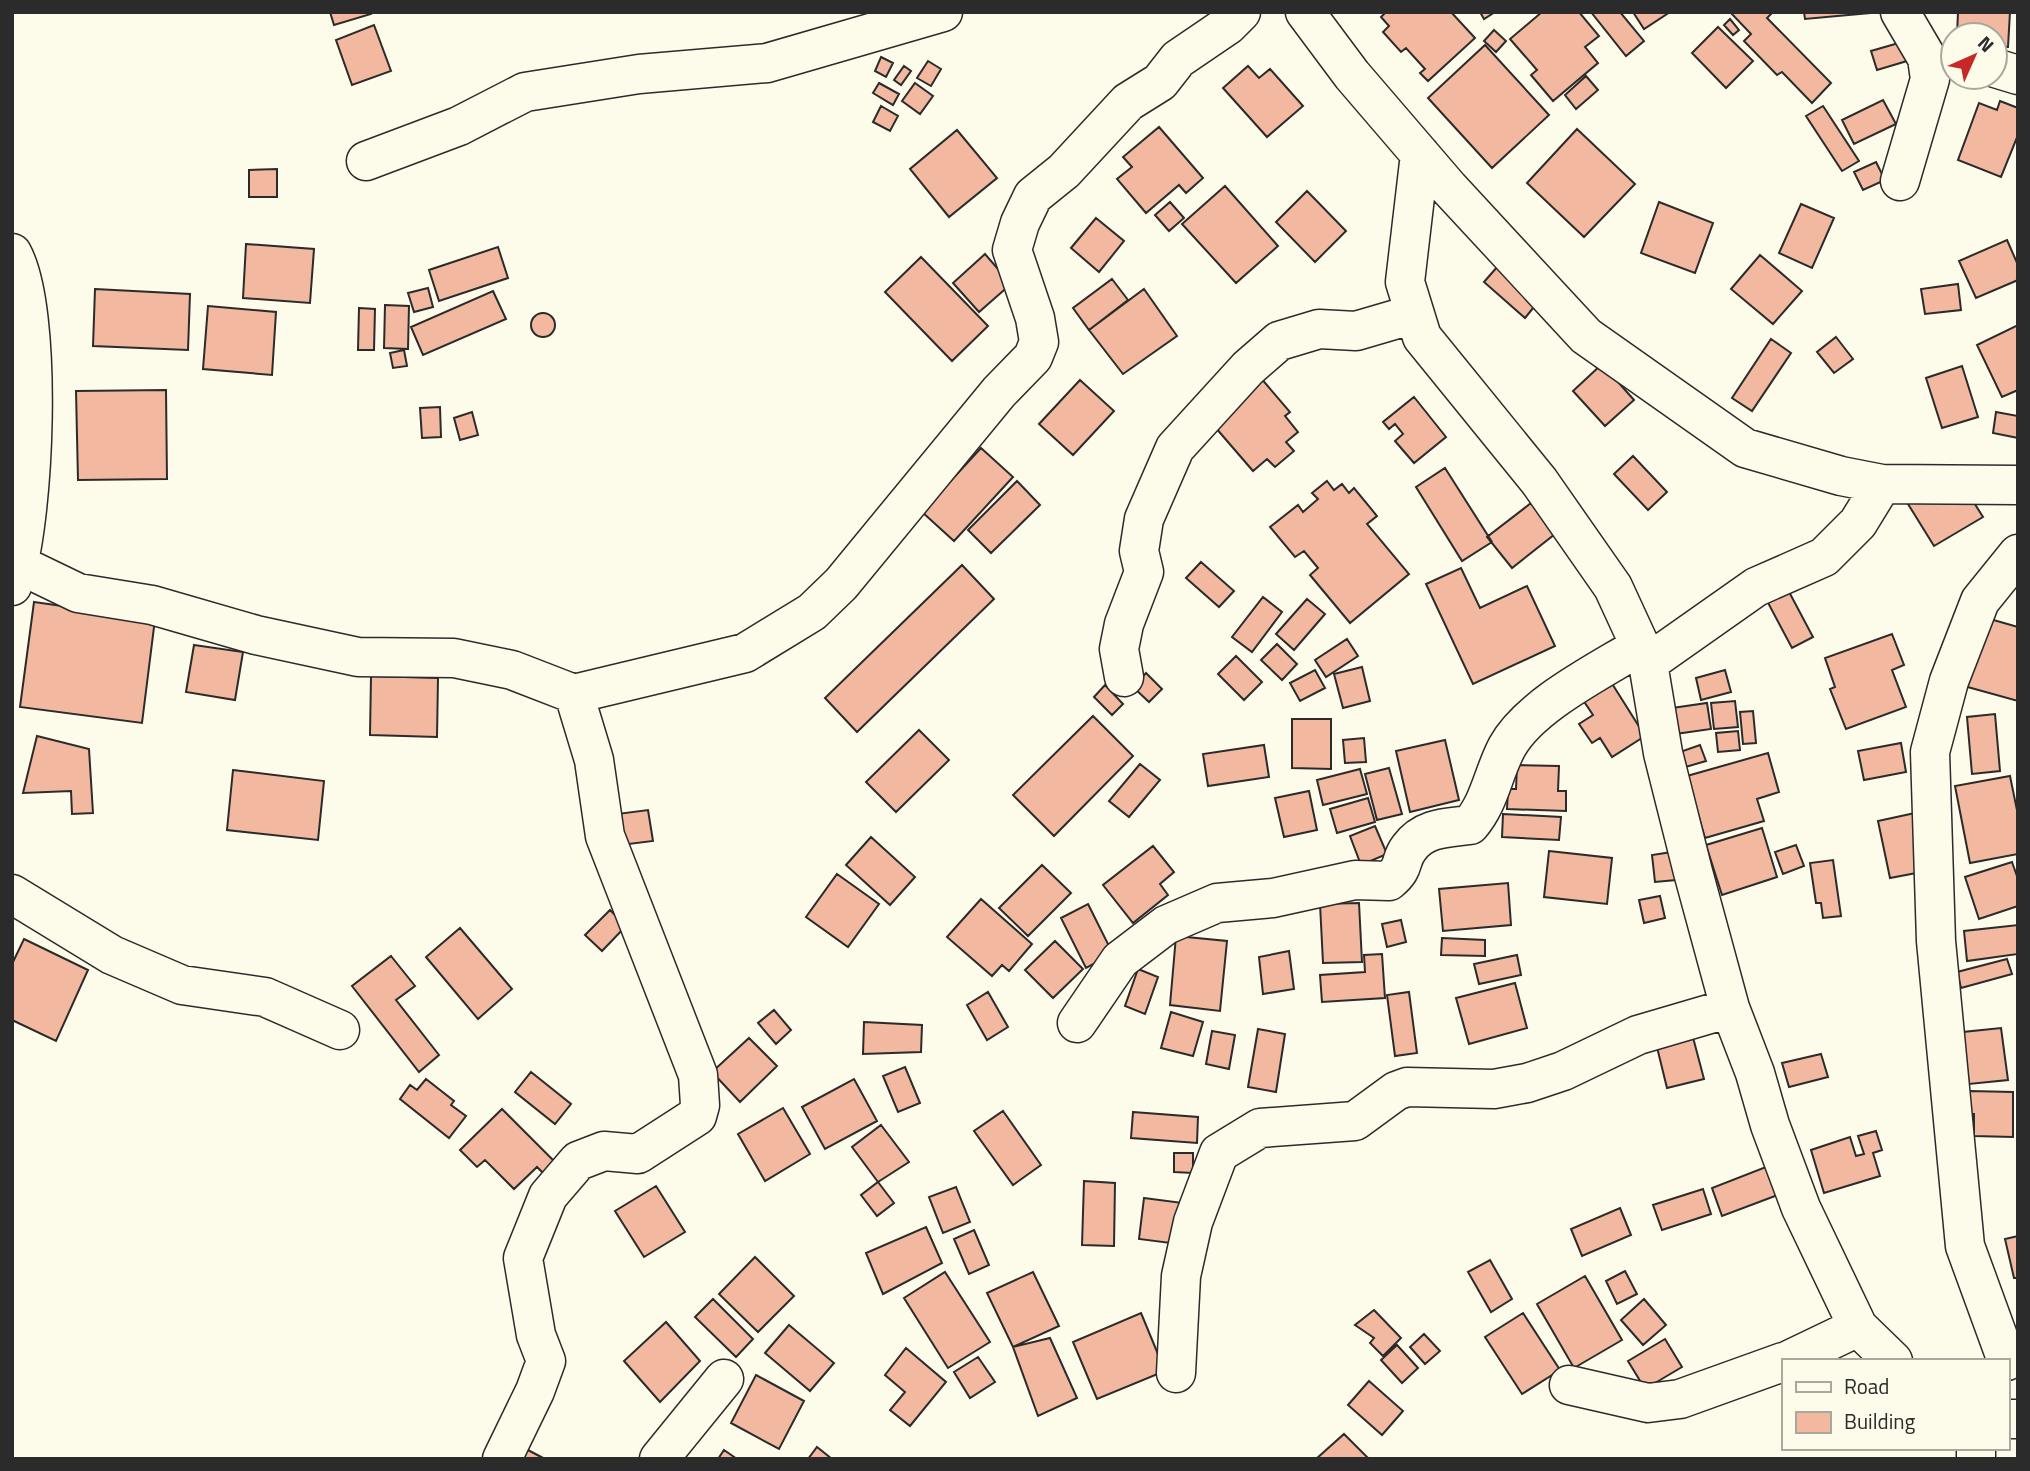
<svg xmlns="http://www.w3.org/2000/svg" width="2030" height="1471" font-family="'Titillium Web',sans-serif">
	<rect width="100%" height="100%" fill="#fdfbea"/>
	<path fill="#f2b8a0" stroke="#2b2b2b" stroke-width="2" d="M330,12H370L371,14L334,25Z
		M1386,12H1451L1475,38L1428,81L1420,73L1425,69L1406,48L1401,52L1383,32L1389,26L1381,17Z
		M1480,12H1495L1484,19Z
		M1542,12H1579L1599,36L1585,47L1598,63L1553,101L1531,75L1537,70L1510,39Z
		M1591,12H1620L1644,41L1626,56Z
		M1633,12H1670L1644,29Z
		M1730,12H1773L1767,18L1831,83L1812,103L1782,72L1777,75L1744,41L1751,34Z
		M1804,12H1870V13L1805,19Z
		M1958,12H2010L2008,47H1995V35H1957Z
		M1730,19L1739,30L1733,35L1724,25Z
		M374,25L391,71L352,85L336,40Z
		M1718,27L1753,61L1726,88L1692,53Z
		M1494,30L1506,41L1496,52L1484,41Z
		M1902,42L1907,61L1877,70L1871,51Z
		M1485,45L1549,115L1492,168L1428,98Z
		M881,57L893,63L886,77L875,71Z
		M928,61L941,69L931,86L917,78Z
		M904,66L911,71L901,85L894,80Z
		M1248,66L1259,78L1270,69L1303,106L1267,137L1223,88Z
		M1586,76L1598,90L1576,109L1565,95Z
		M879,83L899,94L893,105L873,93Z
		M915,83L933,96L920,114L902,101Z
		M1883,100L1896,124L1854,144L1842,120Z
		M2000,101L2018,108V135L2001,177L1958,160L1979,103L1997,110Z
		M881,106L898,116L890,131L873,122Z
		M1823,106L1859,161L1842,171L1806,116Z
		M1159,127L1203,178L1186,193L1179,185L1146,213L1117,179L1132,167L1123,157Z
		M1577,129L1635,184L1584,237L1527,183Z
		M957,130L997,178L949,217L910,169Z
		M1876,162L1885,180L1863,190L1854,172Z
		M277,169V197H249V170Z
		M1225,186L1278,246L1236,283L1182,224Z
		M1307,191L1346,231L1315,262L1276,222Z
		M1170,202L1184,218L1169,231L1155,215Z
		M1659,202L1713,223L1695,273L1641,253Z
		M1801,204L1834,218L1812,268L1779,253Z
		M1096,218L1124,241L1099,272L1071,248Z
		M2007,240L2018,265V280L1976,298L1959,261Z
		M246,244L314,249L310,303L243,298Z
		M498,247L508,278L439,301L429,270Z
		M985,254L1011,284L979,312L953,283Z
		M1760,255L1802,291L1773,324L1731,289Z
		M921,257L988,326L952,361L885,292Z
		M1498,266L1538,302L1525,318L1484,282Z
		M1112,279L1128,300L1089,330L1073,308Z
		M1958,284L1961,310L1925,314L1921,289Z
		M428,288L433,307L414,312L408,293Z
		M95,289L190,294L188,350L93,346Z
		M1144,289L1177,336L1123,374L1089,330Z
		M493,291L506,319L423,355L411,327Z
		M385,305L409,306L408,349L384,348Z
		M208,306L276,312L272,375L203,369Z
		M359,308L375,309L374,350H358Z
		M531 325a12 12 0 1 1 24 0a12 12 0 1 1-24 0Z
		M2018,325V390L2002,397L1977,345Z
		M1836,337L1853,359L1834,373L1817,352Z
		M1771,339L1791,353L1752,411L1732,398Z
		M404,350L407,366L393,368L390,353Z
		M1602,364L1634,400L1605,426L1573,391Z
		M1962,366L1978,417L1942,428L1926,378Z
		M1260,377L1290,412L1285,416L1298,432L1286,442L1294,451L1275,467L1267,459L1253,471L1209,420Z
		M1080,380L1114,411L1073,455L1039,424Z
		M166,390L167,479L78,480L76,391Z
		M1414,397L1446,437L1414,463L1395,441L1403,434L1395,424L1389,429L1383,422Z
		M440,407L441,437L422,438L420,408Z
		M472,412L478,435L460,440L454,418Z
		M1996,412L2018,416V438L1993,433Z
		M981,448L1013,477L954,541L922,512Z
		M1633,456L1667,492L1648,510L1614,474Z
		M1445,468L1492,542L1462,561L1416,487Z
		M1956,474L1983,517L1934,546L1908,504Z
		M1017,481L1040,505L991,553L968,530Z
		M1327,481L1334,490L1342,484L1349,493L1354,488L1377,516L1367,524L1409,574L1350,623L1310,575L1318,568L1304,551L1295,557L1270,527L1298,505L1303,512L1318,499L1312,493Z
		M1531,503L1555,534L1512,568L1487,537Z
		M1201,562L1234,591L1219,607L1186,578Z
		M962,565L994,599L857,732L825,698Z
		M1461,568L1480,608L1527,586L1555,646L1473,684L1426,584Z
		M1787,588L1813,637L1792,648L1766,599Z
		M1263,597L1282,612L1252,652L1232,637Z
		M1307,599L1325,614L1294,650L1276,634Z
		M34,602L155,619L142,723L20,707Z
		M1983,617L2018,627V701L1964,686Z
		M1892,634L1904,665L1892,670L1906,707L1846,729L1830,689L1835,687L1825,658Z
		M1347,639L1358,656L1326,677L1315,660Z
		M1277,644L1297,664L1282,680L1261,660Z
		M194,645L243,652L235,700L186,692Z
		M1236,656L1262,682L1244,700L1218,674Z
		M1362,667L1370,701L1343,708L1334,674Z
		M1315,670L1325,688L1300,701L1290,683Z
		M1725,670L1731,692L1701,700L1696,678Z
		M1146,673L1162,689L1149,702L1133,687Z
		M371,676L438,678L437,737L370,735Z
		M1611,682L1645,736L1612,757L1600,738L1592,743L1579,724L1593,715L1583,700Z
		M1105,685L1123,704L1112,715L1094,697Z
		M1735,701L1738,727L1714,729L1711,703Z
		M1707,703L1711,729L1661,736L1658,710Z
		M1753,711L1756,743L1743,744L1740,712Z
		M1995,714L2000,771L1972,774L1967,717Z
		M1093,716L1133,756L1054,836L1013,795Z
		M1292,719H1331V769L1292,768Z
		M919,730L949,760L896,812L866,782Z
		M1738,731L1740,750L1718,752L1716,733Z
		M37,736L89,749L93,813L72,814L71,791L23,793Z
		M1364,738L1366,762L1345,763L1343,740Z
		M1445,740L1459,800L1410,812L1396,751Z
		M1901,743L1906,772L1864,780L1858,751Z
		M1264,745L1269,777L1208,786L1203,754Z
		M1700,745L1706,761L1682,768L1677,753Z
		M1768,753L1779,792L1757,799L1764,821L1705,838L1687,776Z
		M1140,764L1160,780L1129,817L1109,801Z
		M1517,765L1559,766L1558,791H1566V811L1507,809L1508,789H1516Z
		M1389,768L1402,814L1377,820L1365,774Z
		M1360,769L1367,794L1323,805L1317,780Z
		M233,770L324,781L318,840L227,830Z
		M2010,776L2018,815V854L1970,863L1955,786Z
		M1309,791L1317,830L1284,837L1275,798Z
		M1368,798L1375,822L1337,833L1330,809Z
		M648,810L653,841L621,845L617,814Z
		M1915,813L1927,871L1890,878L1878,821Z
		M1503,814L1561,817L1559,840L1502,837Z
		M1375,826L1387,854L1361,865L1350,836Z
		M1762,828L1777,877L1722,895L1706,845Z
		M871,837L915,877L890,905L846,865Z
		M1796,845L1804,866L1783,874L1775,852Z
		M1153,846L1174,872L1160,884L1168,895L1133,923L1103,885Z
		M1549,851L1612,858L1607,904L1544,897Z
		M1672,852L1676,880L1655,882L1652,855Z
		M1833,860L1841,916L1823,918L1821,903H1816L1810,863Z
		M2012,862L2018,879V906L1979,919L1965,877Z
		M1042,865L1071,893L1028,936L999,908Z
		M837,874L879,904L848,947L806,917Z
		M1508,883L1511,925L1443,931L1439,889Z
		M1660,896L1665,918L1644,923L1639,900Z
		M981,899L1032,944L1009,971L1002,965L992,976L947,937Z
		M1359,903L1362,962L1323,963L1320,904Z
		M1088,904L1113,954L1086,968L1061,918Z
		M610,910L626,926L602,951L585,935Z
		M1401,920L1406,942L1387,947L1382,924Z
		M2018,925V954L1967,961L1964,931Z
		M460,928L512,989L478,1019L426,957Z
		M1176,936L1227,941L1220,1011L1170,1005Z
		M1442,938L1485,940V956L1441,955Z
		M24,939L88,970L56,1041L12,1020V964Z
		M1055,941L1083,969L1053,998L1025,970Z
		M1289,951L1294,989L1263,994L1259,957Z
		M1382,954L1385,998L1322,1002L1320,975L1365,972L1364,955Z
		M1517,955L1521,975L1479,984L1474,964Z
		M391,956L415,986L396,1000L439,1055L419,1072L352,986Z
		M2007,959L2012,974L1961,988L1957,972Z
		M1138,969L1158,977L1145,1014L1125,1006Z
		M1515,983L1527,1028L1469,1044L1456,998Z
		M988,992L1008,1027L987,1040L967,1005Z
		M1409,992L1417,1053L1395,1056L1387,995Z
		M774,1010L791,1030L776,1044L758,1023Z
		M1171,1012L1203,1022L1193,1056L1161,1048Z
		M864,1022L922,1025L921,1052L863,1054Z
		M1690,1026L1704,1079L1667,1088L1654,1035Z
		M2001,1028L2008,1080L1969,1084L1963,1032Z
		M1258,1029L1285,1034L1276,1092L1248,1087Z
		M1212,1031L1235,1035L1229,1069L1206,1064Z
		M749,1038L777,1066L740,1102L712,1072Z
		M1821,1054L1828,1077L1789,1087L1782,1063Z
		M905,1067L920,1103L898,1112L883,1076Z
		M531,1072L571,1104L555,1124L515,1092Z
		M426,1079L454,1101L451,1105L466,1116L449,1138L400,1099L410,1085L417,1090Z
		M854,1079L877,1121L825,1149L802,1107Z
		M1969,1091L2013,1092V1137L1974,1136V1114H1969Z
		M783,1108L810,1154L765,1181L738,1134Z
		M502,1109L557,1164L546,1176L537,1167L514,1189L485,1160L477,1167L460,1150Z
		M1003,1111L1041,1165L1013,1185L974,1131Z
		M1133,1112L1198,1117L1197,1143L1131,1138Z
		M881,1125L909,1162L878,1182L852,1147Z
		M1876,1131L1882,1150L1873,1153L1880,1176L1824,1193L1811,1150L1850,1137L1856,1156L1864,1154L1858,1136Z
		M1174,1153H1193V1173L1174,1172Z
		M1771,1165L1783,1193L1722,1216L1712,1188Z
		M1084,1181L1115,1183L1114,1246L1082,1245Z
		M878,1182L894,1203L877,1216L861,1195Z
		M656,1186L685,1232L644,1257L615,1211Z
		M956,1187L970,1222L943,1233L929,1197Z
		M1703,1189L1711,1214L1662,1230L1653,1205Z
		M1144,1198L1183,1203L1178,1244L1139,1239Z
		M1620,1208L1631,1235L1582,1256L1571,1229Z
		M926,1227L942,1263L883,1294L866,1253Z
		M974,1230L989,1265L969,1274L954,1239Z
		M2018,1236V1278H2014L2005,1239Z
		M755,1257L794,1296L758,1332L719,1294Z
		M1490,1260L1512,1299L1491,1312L1468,1272Z
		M1625,1271L1637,1294L1617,1304L1606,1281Z
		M945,1272L990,1342L948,1368L904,1298Z
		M1033,1272L1059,1326L1013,1347L987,1293Z
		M1585,1276L1622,1340L1574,1368L1537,1304Z
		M713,1299L753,1339L736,1357L695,1317Z
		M1644,1299L1666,1325L1643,1345L1621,1320Z
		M1374,1310L1401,1338L1383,1356L1370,1343L1374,1338L1355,1325Z
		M1141,1313L1165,1371L1097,1399L1073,1342Z
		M1523,1313L1560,1370L1522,1394L1485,1337Z
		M666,1322L700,1361L660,1402L624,1361Z
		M789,1325L834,1363L810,1391L765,1353Z
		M1424,1334L1440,1351L1425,1364L1410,1347Z
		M1050,1338L1077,1398L1038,1416L1013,1347Z
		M1665,1339L1682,1367L1645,1389L1628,1361Z
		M1397,1345L1418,1368L1402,1383L1381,1360Z
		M906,1348L946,1382L910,1426L890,1410L905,1392L885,1375Z
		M978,1357L995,1382L970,1398L954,1372Z
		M756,1375L804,1401L779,1449L731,1423Z
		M1369,1381L1403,1411L1382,1435L1348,1405Z
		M1344,1434L1369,1459H1316Z
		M817,1447L832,1459H808Z
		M526,1449L545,1459H521Z
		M724,1450L737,1459H718Z"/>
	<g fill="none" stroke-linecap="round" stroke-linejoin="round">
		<g stroke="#2b2b2b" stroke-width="41">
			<path id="minor" d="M1305,12L1352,75L1449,188L1586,336L1745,448L1841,476L1882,484L2018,485
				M1995,68L2018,75
				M1420,154L1405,282L1422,337L1539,481L1613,587L1648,663L1663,753L1693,872L1730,1008L1755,1073L1770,1125L1801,1208L1858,1327L1893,1361
				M366,161L459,126L525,92L639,74L767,63L943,12
				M1900,181L1930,79L1927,58L1900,12
				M12,253C44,309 35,525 12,586
				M20,565L78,593L152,605L256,635L358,657L454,658L512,670L574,694L745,653L812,612L841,584L999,392L1033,357L1039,342L1035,318L1012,250L1020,223L1033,196L1064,171L1128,102L1160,82L1178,59L1228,25L1241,12
				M1648,663L1756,587L1824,557L1858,523L1882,484
				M1124,677L1119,649L1124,624L1144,572L1139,551L1144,519L1175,448L1248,368L1279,341L1319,329L1356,331L1414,314
				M12,894L112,955L182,985L265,997L340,1030
				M1077,1023L1120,960L1166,925L1217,903L1273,898L1355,880L1389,881C1406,867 1399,861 1409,848C1424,827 1447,828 1470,825C1490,802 1493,773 1507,747C1530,705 1600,671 1640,646
				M1787,1361L1858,1327
				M2007,1361L1965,1246L1936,941L1930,752L1949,681L1980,601L2018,554
				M1176,1373L1181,1276L1193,1222L1219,1153L1260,1128L1355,1121L1396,1091L1407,1087L1494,1089L1527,1083L1563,1071L1638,1035L1730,1008
				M1569,1385L1648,1403L1680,1399L1783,1362
				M2007,1419H2018
				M1976,1448V1459
				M502,1459L535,1391L546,1361L536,1335L523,1258L548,1196L578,1161L604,1151L638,1154L697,1116L700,1105L698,1075L605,836L594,760L574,694
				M659,1459L724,1379"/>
		</g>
		<use href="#minor" stroke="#fdfbea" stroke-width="38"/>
	</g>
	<rect width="2030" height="1471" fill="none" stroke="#2b2b2b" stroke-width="28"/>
	<rect x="1782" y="1359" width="228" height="91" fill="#fdfbea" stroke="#a9a89e" stroke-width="2"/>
	<rect x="1796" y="1382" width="35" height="10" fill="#fdfbea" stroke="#a9a89e" stroke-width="2"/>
	<text x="1844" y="1394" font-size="21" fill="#2b2b2b">Road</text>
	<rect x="1796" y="1412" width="35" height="21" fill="#f2b8a0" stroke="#a9a89e" stroke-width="2"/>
	<text x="1844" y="1429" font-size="21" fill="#2b2b2b">Building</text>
	<g transform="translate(1974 56) rotate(45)"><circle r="33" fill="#fdfbea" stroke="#a9a89e" stroke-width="2"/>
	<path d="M0-5L12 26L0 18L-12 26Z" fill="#c62828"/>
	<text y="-10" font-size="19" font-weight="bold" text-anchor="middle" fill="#2b2b2b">N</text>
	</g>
</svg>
